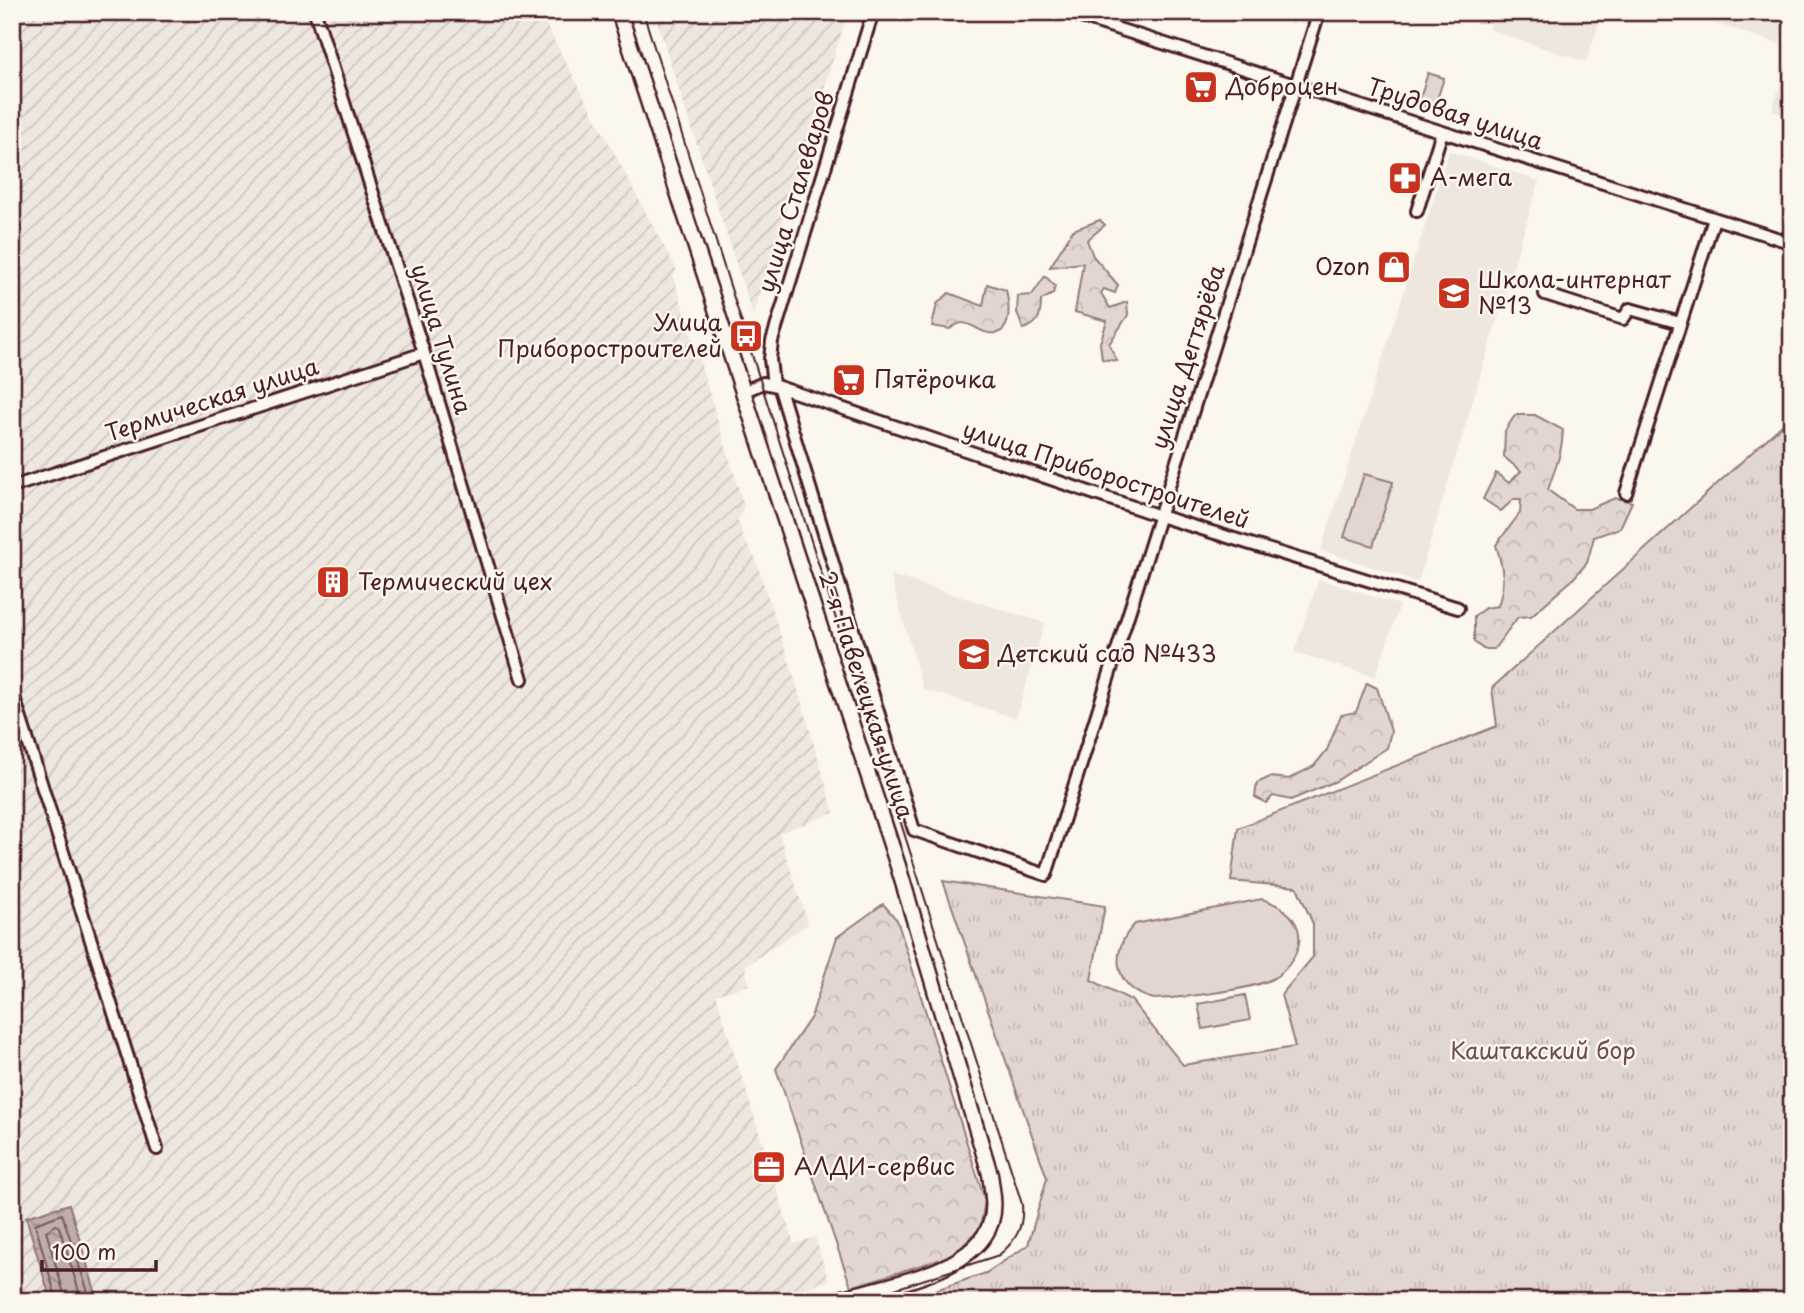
<svg xmlns="http://www.w3.org/2000/svg" width="1804" height="1313" font-family="'Playpen Sans',sans-serif">
	<defs>
		<pattern id="industrial-furrows" width="10" height="10" patternUnits="userSpaceOnUse" patternTransform="scale(1.75)"><rect width="10" height="10" fill="#eee7de"/><path d="M-1 1l2-2M0 10L10 0M9 11l2-2" fill="none" stroke="#cec6bf"/></pattern>
		<pattern id="forest-crowns" width="20" height="18" patternUnits="userSpaceOnUse" patternTransform="scale(1.75)"><rect width="20" height="18" fill="#e2d7d0"/><path d="M2 6a3 3 0 1 1 6 0M12 15a3 3 0 1 1 6 0" fill="none" stroke="#c3b8b3"/></pattern>
		<pattern id="park-tufts" width="24" height="20" patternUnits="userSpaceOnUse" patternTransform="scale(1.75)"><rect width="24" height="20" fill="#e2d7d0"/><path d="M3 7l-1-3M5 7V3M7 7l1-3M15 17l-1-3M17 17v-4M19 17l1-3" fill="none" stroke="#c3b8b3"/></pattern>
		<pattern id="water-ripples" width="26" height="14" patternUnits="userSpaceOnUse" patternTransform="scale(1.75)"><rect width="26" height="14" fill="#bfadaa"/><path d="M2 4q2-2 4 0t4 0M15 11q2-2 4 0t4 0" fill="none" stroke="#9d8c8b"/></pattern>
	</defs>
	<rect width="100%" height="100%" fill="#fbf7ec"/>
	<filter id="ink" filterUnits="userSpaceOnUse"><feTurbulence type="fractalNoise" baseFrequency=".0143" numOctaves="2"/><feDisplacementMap in="SourceGraphic" scale="14" xChannelSelector="R" yChannelSelector="G"/><feConvolveMatrix kernelMatrix="1 2 1 2 8 2 1 2 1" color-interpolation-filters="sRGB"/></filter>
	<g filter="url(#ink)">
		<path fill="#eee7de" d="M1493,12H1603L1586,62L1490,30Z
			M1681,12H1790L1779,44Z
			M1792,47V118L1772,111Z
			M1449,151L1539,181L1418,582L1321,550Z
			M890,575L1045,623L1016,718L923,689Z
			M1319,579L1400,605L1375,677L1294,652Z"/>
		<path fill="url(#industrial-furrows)" d="M12,12H539L677,271L673,275L744,506L738,520L744,540L755,558L791,666L834,813L779,833L808,924L745,966L749,985L716,995L794,1244L815,1237L829,1281L768,1301H12Z
			M654,12H848L753,315L682,99Z"/>
		<path fill="#e2d7d0" stroke="#967b7e" stroke-width="2" d="M1428,73L1444,78L1434,109L1418,104Z
			M1364,474L1393,482L1373,546L1344,537Z
			M1262,899C1277,904 1293,913 1298,929C1304,948 1288,971 1272,979C1252,990 1179,998 1154,999C1114,990 1108,951 1135,924Z
			M1245,995L1250,1020L1203,1029L1198,1004Z"/>
		<path fill="url(#forest-crowns)" stroke="#967b7e" stroke-width="2" d="M1100,220L1105,225L1087,240L1093,256L1118,285L1115,293L1104,289L1101,293L1110,308L1127,302L1128,315L1109,344L1117,361L1102,359L1100,343L1107,321L1075,312L1083,263L1050,267L1073,230Z
			M1045,276L1055,286L1053,294L1041,300C1041,315 1039,325 1023,329L1017,312L1018,296L1032,295Z
			M987,284L1006,290C1009,304 1014,337 989,333C973,330 967,315 950,329L932,326L937,304L949,293L983,306Z
			M1515,415H1535L1563,430C1562,456 1555,467 1548,490L1574,509H1589L1615,498L1632,502L1620,528L1594,537L1587,563L1572,580L1531,616L1518,617L1494,649H1483L1474,642V616L1485,608L1498,606C1506,582 1503,568 1496,545L1520,513L1521,499H1514L1501,511L1483,499L1496,473L1509,483L1521,471L1504,457L1505,431Z
			M1367,683L1377,688L1391,731L1387,748L1336,781L1291,800L1273,796L1266,803L1255,797L1257,783L1270,777L1289,779L1314,766L1327,750L1341,715L1356,712Z
			M883,904L897,920L985,1201L980,1228L954,1255L851,1287L776,1069L811,1017L837,937Z"/>
		<path fill="url(#park-tufts)" stroke="#967b7e" stroke-width="2" d="M1792,416V1301H903L986,1273L1028,1245L1047,1178L943,881L1105,906L1091,980L1131,1000L1183,1065L1295,1047L1281,995L1313,957V924L1297,887L1231,881L1238,828L1497,726L1492,688Z"/>
		<path fill="url(#water-ripples)" stroke="#907477" stroke-width="2" d="M69,1204L98,1301H51L26,1217Z"/>
		<g fill="none" stroke-linecap="round" stroke-linejoin="round">
			<path stroke="#79585e" stroke-width="2" d="M57,1301L35,1224L62,1214L91,1301
				M66,1301L46,1231L56,1225L59,1227L82,1301"/>
			<g stroke="#4a1f2b" stroke-width="16">
				<path id="minor" d="M315,12L424,353L522,679
					M1065,12L1792,243
					M1417,211L1442,132
					M1545,294L1623,319L1630,309L1680,323
					M773,385L770,359L772,341L873,12
					M780,389L914,830L1046,875L1319,12
					M745,391L763,383L773,385L1163,517L1458,608
					M12,487L424,353
					M1626,493L1714,219
					M12,691L157,1149"/>
			</g>
			<g stroke="#4a1f2b" stroke-width="19">
				<path id="major" d="M619,12L898,866L990,1174C992,1191 996,1206 991,1222C974,1275 880,1286 833,1301"/>
			</g>
			<use href="#minor" stroke="#fbf7ec" stroke-width="10"/>
			<use href="#major" stroke="#fbf7ec" stroke-width="14"/>
			<path stroke="#4a1f2b" stroke-width="2" d="M643,12L1022,1204C1024,1227 1016,1241 999,1255L858,1301"/>
		</g>
	</g>
	<defs>
		<g id="supermarket-square" transform="scale(1.75)"><rect x="-9" y="-9" width="18" height="18" rx="4" fill="#c8321e" stroke="#fbf7ec"/><path d="M-6-5.5h2.5l.6 2H6L4.5 2H-2.5L-4.4-4H-6ZM-1.5 3.2a1.3 1.3 0 1 0 .1 0ZM3 3.2a1.3 1.3 0 1 0 .1 0Z" fill="#fff"/></g>
		<g id="pharmacy-square" transform="scale(1.75)"><rect x="-9" y="-9" width="18" height="18" rx="4" fill="#c8321e" stroke="#fbf7ec"/><path d="M-2-6h4v4h4v4h-4v4h-4v-4h-4v-4h4Z" fill="#fff"/></g>
		<g id="shop-square" transform="scale(1.75)"><rect x="-9" y="-9" width="18" height="18" rx="4" fill="#c8321e" stroke="#fbf7ec"/><path d="M-5-2.5h2.3a2.7 3.5 0 0 1 5.4 0H5L5.5 6h-11ZM-1.5-2.5h3a1.5 2.3 0 0 0-3 0Z" fill="#fff"/></g>
		<g id="school-square" transform="scale(1.75)"><rect x="-9" y="-9" width="18" height="18" rx="4" fill="#c8321e" stroke="#fbf7ec"/><path d="M0-5L7-2L0 1L-7-2ZM-4 1L0 2.5L4 1V4Q0 6-4 4Z" fill="#fff"/></g>
		<g id="bus-square" transform="scale(1.75)"><rect x="-9" y="-9" width="18" height="18" rx="4" fill="#c8321e" stroke="#fbf7ec"/><path d="M-5-6H5V4H4V6H2V4H-2V6H-4V4H-5ZM-3.5-4V0h7V-4ZM-3.5 1.2v1.5H-2V1.2ZM2 1.2v1.5H3.5V1.2Z" fill="#fff"/></g>
		<g id="building-square" transform="scale(1.75)"><rect x="-9" y="-9" width="18" height="18" rx="4" fill="#c8321e" stroke="#fbf7ec"/><path d="M-4-6H4V6H1V3H-1V6H-4ZM-2.5-4.3h1.7v1.8h-1.7ZM.8-4.3h1.7v1.8H.8ZM-2.5-1h1.7V.8h-1.7ZM.8-1h1.7V.8H.8Z" fill="#fff"/></g>
		<g id="office-square" transform="scale(1.75)"><rect x="-9" y="-9" width="18" height="18" rx="4" fill="#c8321e" stroke="#fbf7ec"/><path d="M-6-3h4V-5.5h4V-3h4V5H-6ZM-1-4.5V-3h2v-1.5ZM-6 0V1H6V0Z" fill="#fff"/></g>
	</defs>
	<g fill-rule="evenodd">
		<use href="#supermarket-square" x="1201" y="87"/>
		<use href="#pharmacy-square" x="1405" y="178"/>
		<use href="#shop-square" x="1394" y="267"/>
		<use href="#school-square" x="1454" y="293"/>
		<use href="#bus-square" x="746" y="336"/>
		<use href="#supermarket-square" x="849" y="380"/>
		<use href="#building-square" x="333" y="582"/>
		<use href="#school-square" x="974" y="654"/>
		<use href="#office-square" x="769" y="1167"/>
	</g>
	<g text-anchor="middle" stroke-width="5" stroke-linejoin="round" paint-order="stroke">
		<g font-size="23" fill="#4a1f2b" stroke="#fbf7ec" text-anchor="start">
			<text x="1226" y="95">Доброцен</text>
			<text x="1430" y="186">А-мега</text>
			<text x="1370" y="275" text-anchor="end">Ozon</text>
			<text x="1478" y="288">Школа-интернат<tspan x="1478" dy="26">№13</tspan></text>
			<text x="722" y="331" text-anchor="end">Улица<tspan x="722" dy="26">Приборостроителей</tspan></text>
			<text x="874" y="388">Пятёрочка</text>
			<text x="358" y="590">Термический цех</text>
			<text x="998" y="662">Детский сад №433</text>
			<text x="794" y="1175">АЛДИ-сервис</text>
		</g>
		<g font-size="23" fill="#4a1f2b" stroke="#fbf7ec">
			<text transform="translate(1455 114) rotate(18)" y="8">Трудовая улица</text>
			<text transform="translate(796 192) rotate(-73)" y="8">улица Сталеваров</text>
			<text transform="translate(441 339) rotate(73)" y="8">улица Тулина</text>
			<text transform="translate(1188 357) rotate(-72)" y="8">улица Дегтярёва</text>
			<text transform="translate(212 400) rotate(-18)" y="8">Термическая улица</text>
			<text transform="translate(1106 475) rotate(18)" y="8">улица Приборостроителей</text>
			<text transform="translate(866 695) rotate(72)" y="8">2-я Павелецкая улица</text>
		</g>
		<g font-size="23" fill="#704d54" stroke="#fbf7ec">
			<text x="1543" y="1059">Каштакский бор</text>
		</g>
	</g>
	<rect width="1804" height="1313" fill="none" stroke="#fbf7ec" stroke-width="42"/>
	<rect x="21" y="21" width="1762" height="1271" fill="none" stroke="#4a1f2b" stroke-width="2.5" filter="url(#ink)"/>
	<path d="M42 1260v10h114v-10" fill="none" stroke="#4a1f2b" stroke-width="3.5"/>
	<text x="52" y="1260" font-size="21" fill="#4a1f2b" stroke="#fbf7ec" stroke-width="5" paint-order="stroke">100 m</text>
</svg>
